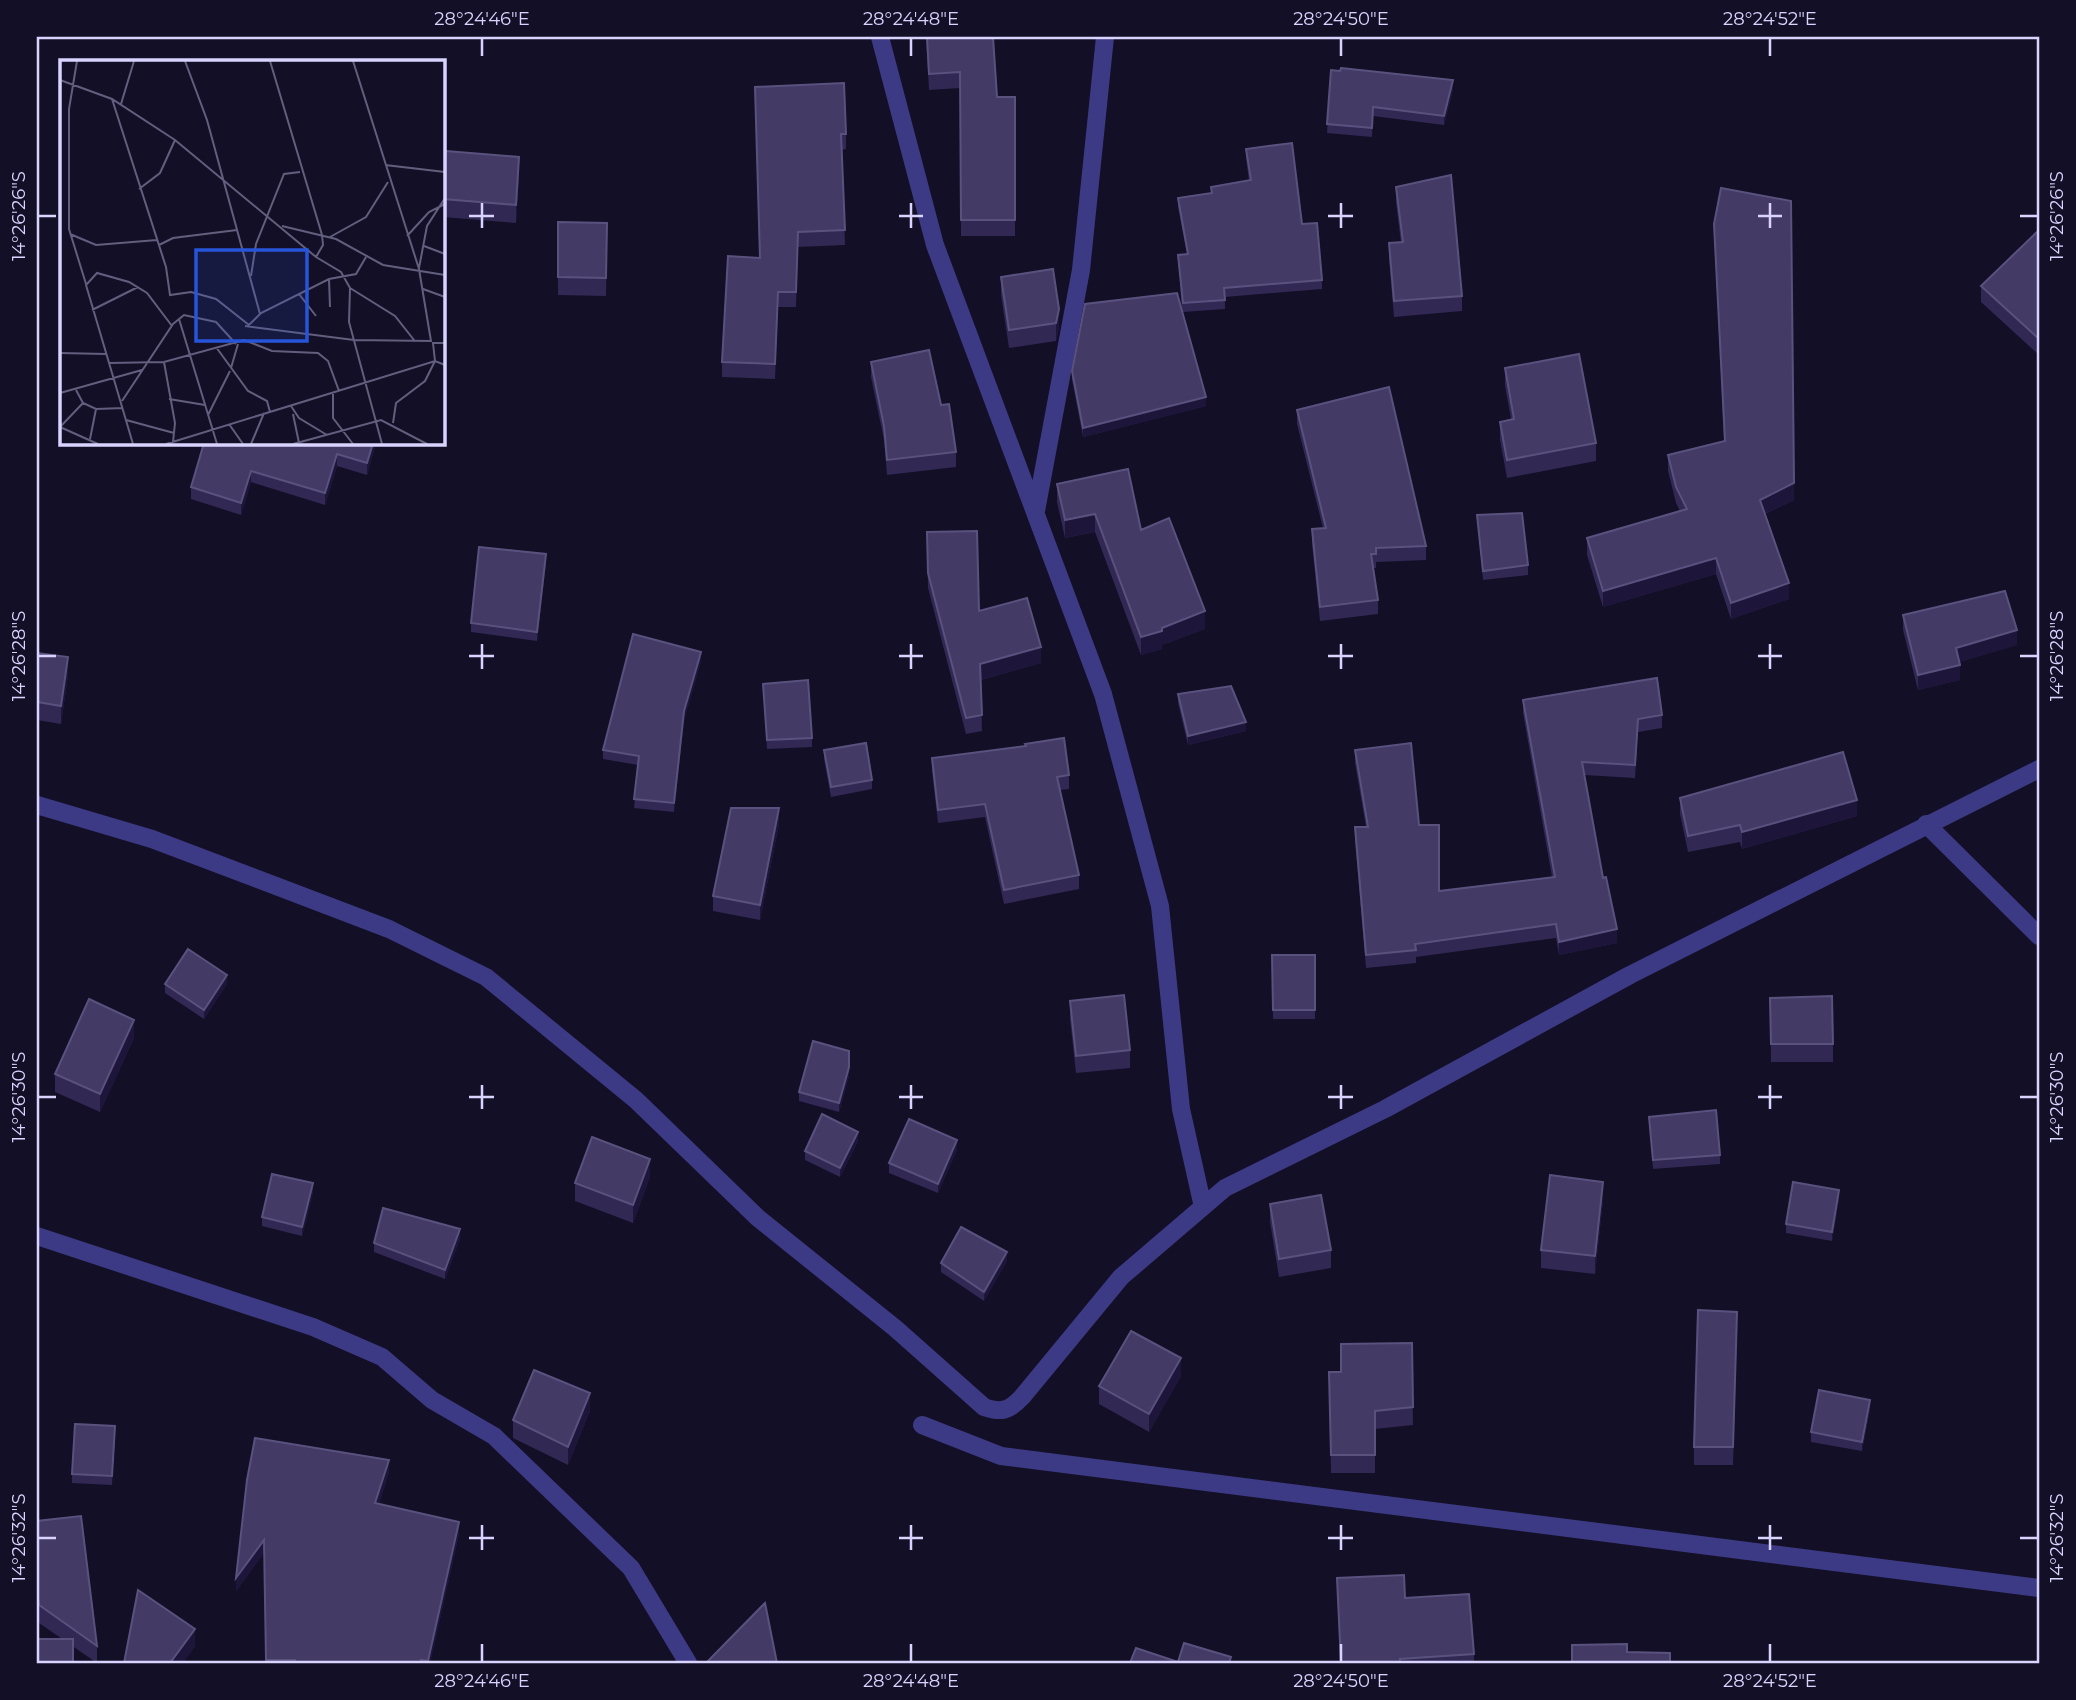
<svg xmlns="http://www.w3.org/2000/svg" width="2076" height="1700" font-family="Montserrat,sans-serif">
	<rect width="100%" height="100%" fill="#130f26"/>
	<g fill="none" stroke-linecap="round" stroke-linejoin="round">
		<path stroke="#3d3a85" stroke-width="18" d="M880,37L935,245L1103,694L1160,906L1181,1109L1203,1207
			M1036,511L1081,270L1105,37
			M37,805L152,839L389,929L486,977L636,1100L758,1218L895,1328L984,1407C1001,1413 1009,1411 1022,1397L1121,1277L1225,1188L1385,1109L1630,975L2039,769
			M1926,824L2039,936
			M37,1236L313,1327L382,1357L432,1400L494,1436L631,1568L688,1663
			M922,1425L1001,1456L2039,1588"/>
	</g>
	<path fill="#312854" d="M926,37H993L997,97H1015V236H961L960,88L929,90Z
		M1331,70L1453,89L1444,125L1373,116L1372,137L1327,133Z
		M755,102L846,134V149L842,150L845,245L798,247L796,307H778L775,379L722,377V362L760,258Z
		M1246,149L1302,224L1322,280V289L1225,297V309L1183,312L1206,406L1083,437L1072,380V371L1182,311L1178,255L1187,254L1178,207V198L1211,193V187L1249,181L1246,158Z
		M519,175L516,223L443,217V184Z
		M1396,187L1462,296V311L1394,317L1389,259V243H1401L1396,202Z
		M558,222L607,241L606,296L558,295Z
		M1714,224L1794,500L1765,514L1789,599L1731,619L1716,574L1603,607L1587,555V538L1680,511L1676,503L1668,471V455L1724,441Z
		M2039,230V355L1981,302V286Z
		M1001,277L1059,309V327L1056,341L1009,348L1001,295Z
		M871,362L941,405L956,452V467L887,475L884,440L871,377Z
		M1505,368L1596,443V461L1507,478L1500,440V422L1511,419L1505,386Z
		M1297,410L1426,546V560L1376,562V568H1373L1378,600V614L1320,621L1312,544V529L1323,528L1297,424Z
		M204,443H376L367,475L337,466L325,505L251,482L241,515L191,499V487Z
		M1057,484L1141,530L1205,629L1162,645V649L1141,655L1095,532L1065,538L1057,502Z
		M1477,515L1528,565V575L1483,580Z
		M927,532L979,611L1041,663L981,680L982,731L966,734L928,588Z
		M546,563L537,641L471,632V623Z
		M1903,615L2017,645L1959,662L1960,680L1918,690L1903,630Z
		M37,653L68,675L61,724L37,720Z
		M701,661L684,720L674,812L634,808L638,765L603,759V750Z
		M763,684L812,738V747L767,749Z
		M1178,694L1246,731L1188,745L1178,703Z
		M1523,700L1662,715V728L1638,732L1635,778L1584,775L1603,878L1617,943L1559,955L1556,938L1416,957V963L1366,968L1355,840V827H1366L1355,763V750L1419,825L1439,891L1552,877L1523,713Z
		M824,750L872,780V789L831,797L824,759Z
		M932,758L1069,775V789L1060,790L1079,875V889L1004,904L985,817L938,823L932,771Z
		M1680,798L1857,816L1742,849L1740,842L1688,852L1680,814Z
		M779,824L760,920L713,911V896Z
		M1272,955H1315V1019H1273Z
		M165,984H227L204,1019L165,993Z
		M1770,998L1833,1044V1062H1771Z
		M1070,1001L1130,1050V1068L1076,1073L1070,1019Z
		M134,1038L100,1112L55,1092V1074Z
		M849,1076L839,1112L799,1101V1092Z
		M1649,1117L1720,1155V1164L1653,1169Z
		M858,1141L840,1177L805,1160V1151Z
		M957,1150L938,1193L889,1173V1163Z
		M650,1177L633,1223L575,1201V1183Z
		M313,1192L302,1236L262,1226V1217Z
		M1839,1199L1832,1241L1786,1233V1224Z
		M1603,1200L1595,1274L1541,1268V1250Z
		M1270,1204L1331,1250V1268L1279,1277L1270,1222Z
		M460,1239L445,1279L374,1252V1243Z
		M1007,1261L984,1301L941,1272V1263Z
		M1737,1330L1733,1465H1694V1447Z
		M1412,1343L1413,1425L1375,1429V1473H1331L1329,1372H1341Z
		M1181,1376L1149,1432L1099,1404V1386Z
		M1870,1409L1862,1451L1811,1442V1432Z
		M590,1411L568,1465L513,1438V1420Z
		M115,1435L112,1485L72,1483V1474Z
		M389,1472L379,1504L459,1534L430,1663H266L264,1553L236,1591L247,1480Z
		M37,1521L97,1646V1663L39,1623L37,1607Z
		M1337,1578L1405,1598L1474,1654V1663H1340Z"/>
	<path fill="#1d163a" d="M1453,80V89L1444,125V116Z
		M519,157V175L516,223V205Z
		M1059,309V327L1056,341V323Z
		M1206,397V406L1083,437V428Z
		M373,443H376L367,475V463Z
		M337,454V466L325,505V493Z
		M251,471V482L241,515V503Z
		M1794,483V500L1760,516V500Z
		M1095,514V532L1065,538V520Z
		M546,554V563L537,641V632Z
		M1716,558V574L1603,607V591Z
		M1789,583V599L1731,619V603Z
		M1205,611V629L1162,645V649L1141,655V637L1162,628Z
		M2017,630V645L1956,663V648Z
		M1041,647V663L980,680V664Z
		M701,652V661L684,720L674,812V803L684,711Z
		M68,657V675L61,724V706Z
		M1960,665V680L1918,690V675Z
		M1246,722V731L1188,745V736Z
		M1857,800V816L1742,849V832Z
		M779,808V824L760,920V905Z
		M1617,929V943L1559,955V942Z
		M227,975V984L204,1019V1010Z
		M134,1020V1038L100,1112V1094Z
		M849,1067V1076L839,1112V1103Z
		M858,1132V1141L840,1177V1168Z
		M957,1140V1150L938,1193V1184Z
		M650,1159V1177L633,1223V1205Z
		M1603,1182V1200L1595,1274V1256Z
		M313,1183V1192L302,1236V1227Z
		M1839,1190V1199L1832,1241V1232Z
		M460,1229V1239L445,1279V1270Z
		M1007,1252V1261L984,1301V1292Z
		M1181,1358V1376L1149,1432V1414Z
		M590,1393V1411L568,1465V1447Z
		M1870,1400V1409L1862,1451V1442Z
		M389,1460V1472L375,1516V1503Z
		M459,1522V1534L430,1663H428Z
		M264,1540V1553L236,1591V1578Z
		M195,1629V1647L183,1663H170Z"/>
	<path fill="#433a66" stroke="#5a527e" stroke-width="2" d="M927,37H993L997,97H1015V220H961L960,72L929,74Z
		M1341,68L1453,80L1444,116L1373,107L1372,128L1327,124L1331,70L1340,71Z
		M844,83L846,134H841L845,230L798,232L796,292H778L775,364L722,362L728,256L760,258L755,87Z
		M1292,143L1302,224L1317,223L1322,280L1224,288L1225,300L1183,303L1178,255L1188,254L1178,198L1212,193L1211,187L1251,180L1246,149Z
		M446,151L519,157L516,205L443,199V184Z
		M1451,175L1462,296L1394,301L1389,243L1403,242L1396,187Z
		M1721,188L1791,201L1794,483L1760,500L1789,583L1731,603L1716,558L1603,591L1587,538L1687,509L1676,487L1668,455L1725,441L1714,224Z
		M558,222L607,223L606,278L558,277Z
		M2039,230V339L1981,286Z
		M1053,269L1059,309L1056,323L1009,330L1001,277Z
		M1177,293L1206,397L1083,428L1072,371L1085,304Z
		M929,350L941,405L949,404L956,452L887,460L884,426L871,362Z
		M1579,354L1596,443L1507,460L1500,422L1514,419L1505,368Z
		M1389,387L1426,546L1376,548V554H1371L1378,600L1320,607L1312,529L1326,528L1297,410Z
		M204,443H373L367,463L337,454L325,493L251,471L241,503L191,487Z
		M1128,469L1141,530L1169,518L1205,611L1162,628V631L1141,637L1095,514L1065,520L1057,484Z
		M1522,513L1528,565L1483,571L1477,515Z
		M977,531L979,611L1027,598L1041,647L980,664L982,715L966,718L928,573L927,532Z
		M479,547L546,554L537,632L471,623Z
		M2005,591L2017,630L1956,648L1960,665L1918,675L1903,615Z
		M633,634L701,652L684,711L674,803L634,799L639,756L603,750Z
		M37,653L68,657L61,706L37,702Z
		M1657,678L1662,715L1638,719L1635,765L1582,762L1603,878L1606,877L1617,929L1559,942L1556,924L1415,944L1416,950L1366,955L1355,827H1368L1355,750L1411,743L1419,825H1439V891L1555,877L1523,700Z
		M808,680L812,738L767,740L763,684Z
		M1231,686L1246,722L1188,736L1178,694Z
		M1064,738L1069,775L1057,777L1079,875L1004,890L985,804L938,810L932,758L1026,746L1025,744Z
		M866,743L872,780L831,787L824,750Z
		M1843,752L1857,800L1742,832L1740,825L1688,836L1680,798Z
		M731,808H779L760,905L713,896Z
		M188,949L227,975L204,1010L165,984Z
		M1272,955H1315V1010H1273Z
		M1124,995L1130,1050L1076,1056L1070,1001Z
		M1832,996L1833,1044H1771L1770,998Z
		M89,999L134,1020L100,1094L55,1074Z
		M813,1041L849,1051V1067L839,1103L799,1092Z
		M1716,1110L1720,1155L1653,1160L1649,1117Z
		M822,1114L858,1132L840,1168L805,1151Z
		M909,1119L957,1140L938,1184L889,1163Z
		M592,1137L650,1159L633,1205L575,1183Z
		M272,1174L313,1183L302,1227L262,1217Z
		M1550,1175L1603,1182L1595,1256L1541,1250Z
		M1793,1182L1839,1190L1832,1232L1786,1224Z
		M1321,1195L1331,1250L1279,1259L1270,1204Z
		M383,1208L460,1229L445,1270L374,1243Z
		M961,1227L1007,1252L984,1292L941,1263Z
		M1698,1310L1737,1312L1733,1447H1694Z
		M1131,1331L1181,1358L1149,1414L1099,1386Z
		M1412,1343L1413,1407L1375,1411V1455H1331L1329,1372H1341V1344Z
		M534,1370L590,1393L568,1447L513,1420Z
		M1819,1390L1870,1400L1862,1442L1811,1432Z
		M75,1424L115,1426L112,1476L72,1474Z
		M255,1438L389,1460L375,1503L459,1522L428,1661L421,1660V1663H295V1660H266L264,1540L236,1578L247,1480Z
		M81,1516L97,1646L39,1605L37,1589V1521Z
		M1404,1575L1405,1598L1469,1594L1474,1654L1400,1659V1663H1341L1337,1578Z
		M138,1590L195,1629L170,1663H124Z
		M765,1603L777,1663H706Z
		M37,1639H73V1663H37Z
		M1184,1643L1231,1657L1229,1663H1130L1136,1648L1178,1662Z
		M1627,1644V1652L1670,1653V1663H1572V1645Z"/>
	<path fill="none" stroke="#d9d4ff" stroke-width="2.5" d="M482,38V56M911,38V56M1341,38V56M1770,38V56M482,203V228M911,203V228M1341,203V228M1770,203V228M38,216H56M469,216H494M899,216H923M1328,216H1353M1758,216H1782M2020,216H2038M482,644V669M911,644V669M1341,644V669M1770,644V669M38,656H56M469,656H494M899,656H923M1328,656H1353M1758,656H1782M2020,656H2038M482,1085V1109M911,1085V1109M1341,1085V1109M1770,1085V1109M38,1097H56M469,1097H494M899,1097H923M1328,1097H1353M1758,1097H1782M2020,1097H2038M482,1525V1550M911,1525V1550M1341,1525V1550M1770,1525V1550M38,1538H56M469,1538H494M899,1538H923M1328,1538H1353M1758,1538H1782M2020,1538H2038M482,1644V1662M911,1644V1662M1341,1644V1662M1770,1644V1662"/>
	<g transform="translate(60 60)">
		<rect width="385" height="385" fill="#130f26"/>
		<path fill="none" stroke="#625e7d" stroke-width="2" d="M17,1L9,49V169L26,224M125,1L147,60L200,254M210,1L262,175L263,185L256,197M0,20L52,39L115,80L256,197L281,212L290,228L289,262L322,384M52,39L106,207L110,235L131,232L156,239L189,265L201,253L269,219L296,214L306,197M61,44L74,1M325,105L385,112M79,129L100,113L115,80M222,166L276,179L323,205L385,215M10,174L36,185L97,180M347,176L369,152L385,144M270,177L306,157L328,122M99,185L113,178L177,170M364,186L385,194M359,208L367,166L385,138M191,216L196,184L224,114L240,112M269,219L270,247M290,228L335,256L354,280M363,229L385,237M239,234L256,256M32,250L78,227M119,259L157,384M185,266L294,280L371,281L359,209L293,1M156,287L188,331L207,341L210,352M0,293L46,294M104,302L115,363L113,382M49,303L104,302L184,280L212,291L258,293L268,301L279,331M171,308L178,284M16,330L23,343L36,349L63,348M273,332V358L293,384M0,333L82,310M109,339L145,345M62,341L113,264L124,255L156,262L176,284M231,346L239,358L267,375M233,354L239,383M148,355L170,311M66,360L114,373M333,363L336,343L365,321L375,301L373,283H385M169,364L183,384M1,366L23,343M0,367L38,384M30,379L36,349M73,384L26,225L37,213L69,222L87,233L112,266M106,384L375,301L385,305M191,384L204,353M233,384L321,360L367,384"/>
		<path fill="#2655da" fill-opacity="0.15" stroke="#2655da" stroke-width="3.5" d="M136,190H247V281H136Z"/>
		<rect width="385" height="385" fill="none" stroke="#d9d4ff" stroke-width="3.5"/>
	</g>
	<rect width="2076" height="1700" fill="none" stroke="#130f26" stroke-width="77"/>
	<rect x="38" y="38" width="2000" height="1624" fill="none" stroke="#d9d4ff" stroke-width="2.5"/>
	<g font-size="18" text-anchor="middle" fill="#d9d4ff">
		<text x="482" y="25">28°24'46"E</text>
		<text x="911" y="25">28°24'48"E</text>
		<text x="1341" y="25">28°24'50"E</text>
		<text x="1770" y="25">28°24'52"E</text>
		<text transform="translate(19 216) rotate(-90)" y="6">14°26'26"S</text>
		<text transform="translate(2057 216) rotate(-90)" y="6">14°26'26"S</text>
		<text transform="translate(19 656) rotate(-90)" y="6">14°26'28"S</text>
		<text transform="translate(2057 656) rotate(-90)" y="6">14°26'28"S</text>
		<text transform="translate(19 1097) rotate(-90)" y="6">14°26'30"S</text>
		<text transform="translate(2057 1097) rotate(-90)" y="6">14°26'30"S</text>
		<text transform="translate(19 1538) rotate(-90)" y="6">14°26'32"S</text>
		<text transform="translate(2057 1538) rotate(-90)" y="6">14°26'32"S</text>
		<text x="482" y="1687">28°24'46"E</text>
		<text x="911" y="1687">28°24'48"E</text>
		<text x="1341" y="1687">28°24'50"E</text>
		<text x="1770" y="1687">28°24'52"E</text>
	</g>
</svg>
